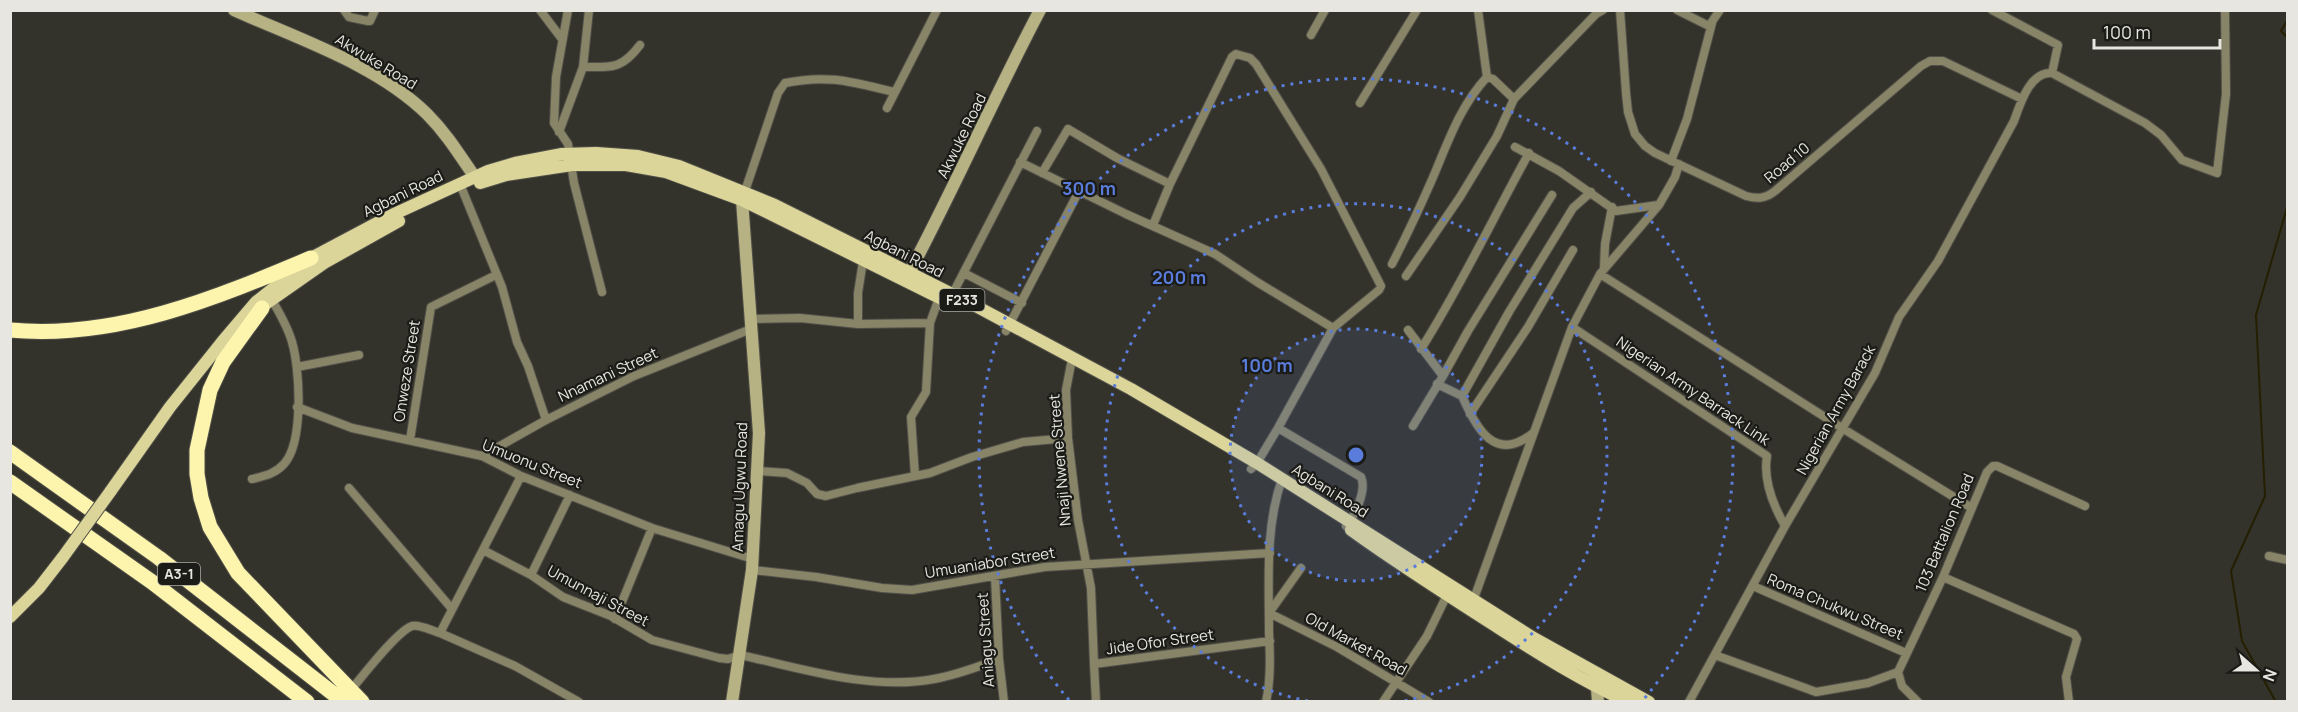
<svg xmlns="http://www.w3.org/2000/svg" width="2298" height="712" font-family="Manrope,sans-serif">
	<rect width="100%" height="100%" fill="#34332b"/>
	<g fill="none" stroke-linecap="round" stroke-linejoin="round">
		<path stroke="#241f00" stroke-width="2" d="M2288,19L2281,31L2288,38
			M2276,702L2242,641L2231,571L2265,496L2256,315L2288,204"/>
		<g stroke="#515048" stroke-width="10">
			<path id="street" d="M344,10L349,17L368,21H370L375,10
				M540,10L562,39
				M568,10L556,77L554,123L568,144L574,183L602,292
				M1620,10L1626,93L1628,112L1635,134L1645,146L1655,153L1746,196C1757,199 1765,199 1775,191L1921,66L1930,61H1943L2022,99
				M1677,10L1709,26L1720,10
				M1992,10L2058,45L2052,73
				M1311,35L1325,10
				M583,67C612,67 621,70 640,45
				M1514,99L1596,14L1603,10
				M1360,103L1417,10
				M887,108L937,10
				M559,132L583,67L589,10
				M1515,147L1559,171L1616,211L1658,205
				M1671,161L1687,119L1712,23
				M1020,162L1126,214L1215,254L1257,282L1333,328
				M1042,173L1068,129L1117,158L1170,184
				M462,189L502,287L517,342L528,366L546,420
				M743,197L778,93L785,83C829,74 852,82 894,92
				M1153,225L1170,184L1232,57L1236,54L1250,58L1256,64L1321,169L1381,286L1379,290L1333,328L1278,428L1257,463L1251,469
				M1392,264C1407,235 1421,205 1434,175C1449,139 1461,105 1487,77L1478,10
				M1604,268L1605,244L1612,207
				M964,273L1022,303
				M1600,274L1842,428L1970,507
				M1406,276L1460,197L1497,136L1514,99L1493,79L1487,77
				M952,295L1037,131
				M751,319L800,318L858,324L930,323
				M858,324V293L863,261
				M1572,327L1767,456C1763,480 1773,505 1785,526
				M1408,330L1443,376L1413,426
				M1006,331L1079,191
				M1421,349C1461,286 1493,218 1529,153
				M1071,364L1066,390L1068,438L1078,520L1091,588L1094,664L1270,641
				M297,367L359,355
				M1443,376L1468,331L1552,195
				M1437,384L1462,396C1476,428 1495,464 1533,433
				M1462,396L1509,312L1573,208L1591,192
				M297,407L352,428L482,456L521,476L652,528L753,559
				M1470,414L1528,327L1573,250
				M1278,428L1361,477C1367,490 1355,516 1346,526
				M410,440L431,307L496,275
				M482,456L546,420L634,376L751,329
				M758,471L787,473L807,483L817,494L826,496L857,488L930,473L972,457L1023,442L1068,438
				M915,476L911,417L926,392L930,323L939,298
				M252,479C264,476 275,474 284,464C304,442 300,369 292,342C288,327 280,314 272,300
				M349,488L452,609
				M570,495L531,575L563,597L611,616L652,640L719,658L728,659L740,655C801,668 870,691 934,679C956,675 978,667 999,659
				M483,550L531,575
				M2269,556L2288,560
				M1301,568L1269,613L1337,647L1429,702
				M752,570L816,577L882,588L912,590L1045,567L1270,553
				M995,577L999,659L1004,702
				M1943,577L2074,634L2077,639L2066,677L2069,702
				M1753,586L1906,653
				M1472,604L1572,327L1600,274L1659,205L1675,177L1679,164
				M615,619L652,528
				M440,633L515,666L579,702
				M1715,655L1816,692L1868,683L1898,672
				M1094,664L1096,702
				M350,691C362,677 397,631 412,626C420,624 432,631 440,633L521,476
				M1266,702C1271,679 1270,655 1269,632C1269,581 1265,527 1282,479
				M1383,702L1427,636L1447,595
				M1689,702L1785,526L1875,373L1899,317L1938,261L2014,121C2020,104 2030,71 2052,73L2145,123L2161,135L2182,160L2217,173L2226,94L2225,10
				M1918,702L1902,686L1898,672L1943,577L1987,472L1993,466H1997L2085,506"/>
		</g>
		<g stroke="#515048" stroke-width="14">
			<path id="secondary" d="M234,10C298,39 376,64 427,114C446,133 459,154 474,176
				M909,273C955,187 994,97 1040,10
				M732,702L752,570L759,433L742,200
				M1598,702L1597,688L1601,680"/>
		</g>
		<g stroke="#515048" stroke-width="14">
			<path id="primary" d="M480,183L506,175L572,165H626L666,172L742,200L942,299
				M254,312L324,263L399,221
				M110,492L170,407L222,342L256,302L311,258L392,215L488,171L515,163L562,154L596,153L638,156L679,166L775,205L972,304L1131,389L1257,463L1532,637L1649,702
				M1351,530C1398,564 1447,595 1497,627C1539,654 1582,681 1628,702
				M10,617L39,588L63,557"/>
		</g>
		<g stroke="#515048" stroke-width="17">
			<path id="highway" d="M262,308L223,362L210,390L197,450V474L201,498L210,527L238,573L362,702
				M10,330C116,340 216,298 311,258
				M10,452L159,558L344,702
				M10,482L152,582L307,702"/>
		</g>
		<use href="#street" stroke="#878468" stroke-width="8"/>
		<use href="#secondary" stroke="#b7b284" stroke-width="12"/>
		<use href="#primary" stroke="#dbd59a" stroke-width="12"/>
		<use href="#highway" stroke="#fdf5ad" stroke-width="15"/>
		<g stroke="#515048" stroke-width="14" stroke-linecap="butt">
			<path id="primary-bridge" d="M63,557L110,492"/>
		</g>
		<use href="#primary-bridge" stroke="#dbd59a" stroke-width="12"/>
	</g>
	<circle cx="1356" cy="455" r="126" fill="#5a7cdb" fill-opacity=".12"/>
	<g fill="none" stroke="#5a7cdb" stroke-width="3" stroke-dasharray="3 6">
		<circle cx="1356" cy="455" r="126"/>
		<path d="M1308 701A251 251 0 1 1 1404 701"/>
		<path d="M1069 700A377 377 0 1 1 1643 700"/>
	</g>
	<g text-anchor="middle" stroke-width="4.5" stroke-linejoin="round" paint-order="stroke">
		<g fill="#1b1b17" stroke="#aaa9a4" stroke-width="1.5">
			<rect x="939.5" y="289" width="45" height="22" rx="4.5"/>
			<rect x="158" y="563" width="42" height="22" rx="4.5"/>
		</g>
		<g font-size="14" font-weight="bold" fill="#e7e6e1">
			<text x="962" y="305">F233</text>
			<text x="179" y="579">A3-1</text>
		</g>
		<g font-size="15" fill="#e7e6e1" stroke="#1b1b17">
			<text transform="translate(376 62) rotate(31)" y="5">Akwuke Road</text>
			<text transform="translate(962 136) rotate(-64)" y="5">Akwuke Road</text>
			<text transform="translate(1787 163) rotate(-40)" y="5">Road 10</text>
			<text transform="translate(403 194) rotate(-26)" y="5">Agbani Road</text>
			<text transform="translate(904 254) rotate(27)" y="5">Agbani Road</text>
			<text transform="translate(407 371) rotate(-81)" y="5">Onweze Street</text>
			<text transform="translate(608 375) rotate(-25)" y="5">Nnamani Street</text>
			<text transform="translate(1693 391) rotate(34)" y="5">Nigerian Army Barrack Link</text>
			<text transform="translate(1836 410) rotate(-61)" y="5">Nigerian Army Barack</text>
			<text transform="translate(1060 460) rotate(-95)" y="5">Nnaji Nwene Street</text>
			<text transform="translate(532 464) rotate(22)" y="5">Umuonu Street</text>
			<text transform="translate(740 487) rotate(-88)" y="5">Amagu Ugwu Road</text>
			<text transform="translate(1330 491) rotate(32)" y="5">Agbani Road</text>
			<text transform="translate(1945 533) rotate(-67)" y="5">103 Battalion Road</text>
			<text transform="translate(990 563) rotate(-9)" y="5">Umuaniabor Street</text>
			<text transform="translate(598 596) rotate(28)" y="5">Umunnaji Street</text>
			<text transform="translate(1835 607) rotate(23)" y="5">Roma Chukwu Street</text>
			<text transform="translate(986 640) rotate(-94)" y="5">Aniagu Street</text>
			<text transform="translate(1160 642) rotate(-8)" y="5">Jide Ofor Street</text>
			<text transform="translate(1356 644) rotate(29)" y="5">Old Market Road</text>
		</g>
	</g>
	<circle cx="1356" cy="455" r="9" fill="#5a7cdb" stroke="#1b1b17" stroke-width="3"/>
	<g font-size="18" text-anchor="middle" font-weight="bold" fill="#5a7cdb" stroke="#1b1b17" stroke-width="4.5" stroke-linejoin="round" paint-order="stroke">
		<text x="1089" y="195">300 m</text>
		<text x="1179" y="284">200 m</text>
		<text x="1267" y="372">100 m</text>
	</g>
	<rect width="2298" height="712" fill="none" stroke="#e7e6e1" stroke-width="24"/>
	<g transform="translate(2256 670) rotate(111)" stroke="#1b1b17" stroke-width="4.5" paint-order="stroke">
	<path d="M0-4.5L10 22L0 15L-10 22Z" fill="#e7e6e1"/>
	<text y="-9" font-size="16" font-weight="bold" text-anchor="middle" fill="#e7e6e1">N</text>
	</g>
	<path d="M2094 39v9h126v-9" fill="none" stroke="#e7e6e1" stroke-width="3"/>
	<text x="2103" y="39" font-size="18" fill="#e7e6e1" stroke="#1b1b17" stroke-width="4.5" paint-order="stroke">100 m</text>
</svg>
